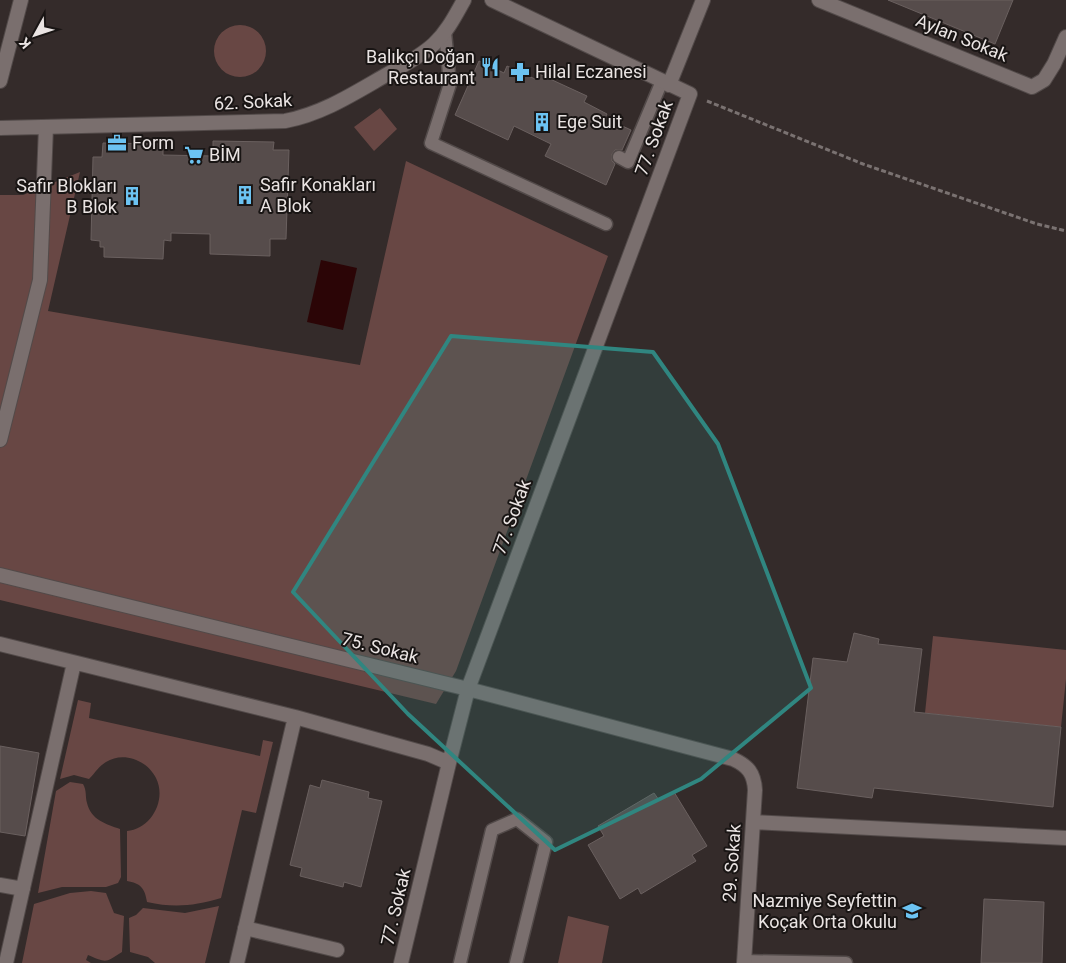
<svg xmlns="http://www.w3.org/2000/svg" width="1066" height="963" font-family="Roboto,sans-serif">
	<rect width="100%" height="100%" fill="#342b2a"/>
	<path fill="#684744" d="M214 51a26 26 0 1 1 52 0a26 26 0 1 1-52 0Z
		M380,108L397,129L374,151L354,127Z
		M406,161L608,256L456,671L436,704L0,600V195H23L80,172L48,311L360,365Z
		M933,636L1066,650V679L1061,727L925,713Z
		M78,700L91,703L89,718L260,756L263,740L273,742L256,813L242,810L221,898C194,906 174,908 147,902C145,888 140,883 127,881V831C151,829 167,800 156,778C147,760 123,751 106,762C99,766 95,773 89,779L74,775L60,779Z
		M70,782L83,784C87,791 85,796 87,803C91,820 106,824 120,829L121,877L118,883L106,887H62L38,893L56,791Z
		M91,891L106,893L114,913L124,916L122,952C105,963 107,963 88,955L86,960L91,963H22L34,904L70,893Z
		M219,906L205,963H155L148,957L130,952L129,918L136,915L143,908L185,913Z
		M568,916L609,926L602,963H558Z"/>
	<path fill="#2b0506" d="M321,260L357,268L343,330L307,322Z"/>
	<path fill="#564c4b" stroke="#6a605f" d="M888,0H1013L995,44Z
		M479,61L504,73L507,66L535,79L537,73L587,96L584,102L607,114L605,118L631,130L622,150H615L612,154V161L615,164L606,185L545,156L551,144L514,126L508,140L455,115Z
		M213,141L274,142L273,150H289L286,239H270V256L210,254V234L171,233V241L164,240L163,259L104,257V247H100V241L91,240L93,157H102L103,143L163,144V155L213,156Z
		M854,633L879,639L878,644L922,649L914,712L1061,727L1053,807L874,788L872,798L797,788L813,658L847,662Z
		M0,746L39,753L25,836L0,832Z
		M322,780L369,792L368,798L382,801L361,887L344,882L343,887L300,876L302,868L290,865L310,785L320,788Z
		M674,792L707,846L692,855L696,861L641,894L638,888L620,899L588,845L604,836L598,826L654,793L659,800Z
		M984,899L1044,902L1042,963H981Z"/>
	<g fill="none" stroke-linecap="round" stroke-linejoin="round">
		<g stroke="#524a49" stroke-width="15">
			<path id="service" d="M445,32L450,84L431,143L606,224
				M619,157L628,162L662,81
				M744,961L846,963
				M460,963L492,830L517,819L546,842L516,963"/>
		</g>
		<g stroke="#524a49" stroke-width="16">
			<path id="minor" d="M819,0L1032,87L1044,80L1054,64L1066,37
				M0,81L21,0
				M669,85L703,0
				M0,128L285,121C322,114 353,94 386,75C402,66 420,57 434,44C447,32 455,16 464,0
				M0,440L40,280L46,127
				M0,575L468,689L733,759C748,766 754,773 755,790L744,963
				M0,644L295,717L428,754L449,763
				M753,822L1066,838
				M0,885L23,889
				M245,928L337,950
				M6,963L74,663
				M237,963L295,717
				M401,963L449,763L468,689L690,94L492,0"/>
		</g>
		<path stroke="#7a7271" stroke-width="3" stroke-dasharray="5 2.5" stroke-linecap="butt" d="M707,101L863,164L1037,224L1066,231"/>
		<use href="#service" stroke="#7a6f6e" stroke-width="12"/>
		<use href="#minor" stroke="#7a6f6e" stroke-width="14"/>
	</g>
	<path fill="#308680" fill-opacity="0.2" stroke="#308680" stroke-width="4" stroke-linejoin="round" d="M451,336L653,352L718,444L811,688L701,779L555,850L408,714L293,592Z"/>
	<defs>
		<g id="restaurant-bare" transform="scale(1.5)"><path d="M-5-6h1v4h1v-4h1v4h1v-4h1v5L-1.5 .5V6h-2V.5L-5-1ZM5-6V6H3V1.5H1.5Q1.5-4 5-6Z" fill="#6cc3f2" stroke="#191514" stroke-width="2.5" paint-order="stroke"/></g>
		<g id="pharmacy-bare" transform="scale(1.5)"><path d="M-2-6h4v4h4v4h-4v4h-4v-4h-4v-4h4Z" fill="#6cc3f2" stroke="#191514" stroke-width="2.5" paint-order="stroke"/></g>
		<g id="building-bare" transform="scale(1.5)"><path d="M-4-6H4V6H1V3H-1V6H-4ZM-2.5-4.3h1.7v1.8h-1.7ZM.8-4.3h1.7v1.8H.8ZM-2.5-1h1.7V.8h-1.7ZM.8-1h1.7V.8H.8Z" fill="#6cc3f2" stroke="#191514" stroke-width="2.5" paint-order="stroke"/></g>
		<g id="office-bare" transform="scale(1.5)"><path d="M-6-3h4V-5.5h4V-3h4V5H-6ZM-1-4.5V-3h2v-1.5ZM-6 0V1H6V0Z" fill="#6cc3f2" stroke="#191514" stroke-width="2.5" paint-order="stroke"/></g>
		<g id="supermarket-bare" transform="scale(1.5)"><path d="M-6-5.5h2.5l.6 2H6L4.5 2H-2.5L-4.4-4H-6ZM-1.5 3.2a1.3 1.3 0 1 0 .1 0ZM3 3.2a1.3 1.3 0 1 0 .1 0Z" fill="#6cc3f2" stroke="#191514" stroke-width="2.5" paint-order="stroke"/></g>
		<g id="school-bare" transform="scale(1.5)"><path d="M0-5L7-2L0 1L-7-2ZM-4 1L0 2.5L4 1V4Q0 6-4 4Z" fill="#6cc3f2" stroke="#191514" stroke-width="2.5" paint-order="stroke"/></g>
	</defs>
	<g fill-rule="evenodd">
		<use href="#restaurant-bare" x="490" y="67"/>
		<use href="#pharmacy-bare" x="520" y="72"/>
		<use href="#building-bare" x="542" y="122"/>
		<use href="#office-bare" x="117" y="143"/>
		<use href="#supermarket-bare" x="194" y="155"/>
		<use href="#building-bare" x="245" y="195"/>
		<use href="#building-bare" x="132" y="196"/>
		<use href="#school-bare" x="912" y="911"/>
	</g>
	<g text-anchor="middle" stroke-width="4" stroke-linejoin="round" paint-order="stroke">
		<g font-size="18" fill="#eae4e3" stroke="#191514">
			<text transform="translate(962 38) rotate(22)" y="6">Aylan Sokak</text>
			<text transform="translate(253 102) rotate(-3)" y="6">62. Sokak</text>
			<text transform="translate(654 138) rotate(-70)" y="6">77. Sokak</text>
			<text transform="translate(512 517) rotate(-70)" y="6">77. Sokak</text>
			<text transform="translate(380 648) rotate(14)" y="6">75. Sokak</text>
			<text transform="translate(732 863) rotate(-86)" y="6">29. Sokak</text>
			<text transform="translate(396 907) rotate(-77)" y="6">77. Sokak</text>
		</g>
		<g font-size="18" fill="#eae4e3" stroke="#191514" text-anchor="start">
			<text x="475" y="63" text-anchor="end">Balıkçı Doğan<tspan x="475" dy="21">Restaurant</tspan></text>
			<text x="535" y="78">Hilal Eczanesi</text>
			<text x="557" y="128">Ege Suit</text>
			<text x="132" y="149">Form</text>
			<text x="209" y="161">BİM</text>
			<text x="260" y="191">Safir Konakları<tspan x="260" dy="21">A Blok</tspan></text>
			<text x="117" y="192" text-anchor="end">Safir Blokları<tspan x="117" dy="21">B Blok</tspan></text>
			<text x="897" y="907" text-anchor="end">Nazmiye Seyfettin<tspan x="897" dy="21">Koçak Orta Okulu</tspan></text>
		</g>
	</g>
	<g transform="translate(35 35) rotate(230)" stroke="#191514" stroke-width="4" paint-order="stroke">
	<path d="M0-4L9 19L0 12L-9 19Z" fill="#eae4e3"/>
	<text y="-8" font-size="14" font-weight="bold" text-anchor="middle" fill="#eae4e3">K</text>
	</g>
</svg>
